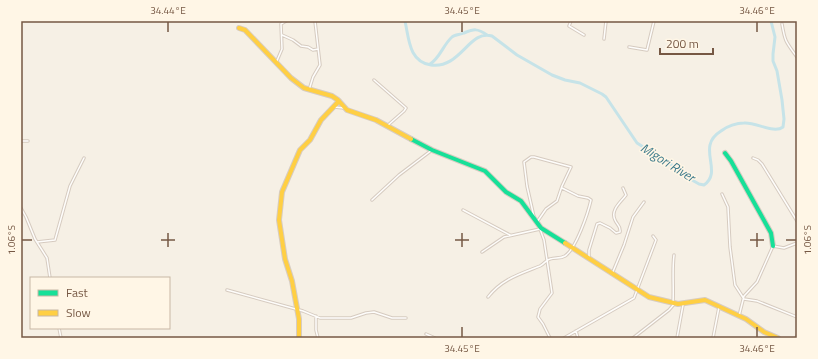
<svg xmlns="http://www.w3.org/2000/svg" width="818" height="359" font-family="'Titillium Web',sans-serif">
	<rect width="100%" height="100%" fill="#f6f0e5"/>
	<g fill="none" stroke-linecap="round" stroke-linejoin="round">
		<path stroke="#c6e3e8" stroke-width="3" d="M405,21C409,39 409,62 431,65C461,69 469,29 492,36L517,55L552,75L565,80L580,83L602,94L606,97L637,143L675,167L685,176L699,184L704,185C724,171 695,147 721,131C727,126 737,123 744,123C756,122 774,134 783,127L784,119L782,100L777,71L773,61V54L775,37L771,21
			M430,64C440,58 443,45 452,37C455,34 460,35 464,33C474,29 477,28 487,35"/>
		<g stroke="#d6cbc0" stroke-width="3.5">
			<path id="street" d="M571,21L569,26L584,35
				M782,24C785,42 786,42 797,57
				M282,35L293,40L301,46L308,47L313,50L318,49
				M604,39L606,21
				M629,47L647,50L654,21
				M276,63L282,49L281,24L286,21
				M374,80L406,108L404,111L387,126
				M309,90L313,77L320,65L315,21
				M334,107L344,108
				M21,141H28
				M753,158L758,160L762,164L797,221
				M722,194L728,207L730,247L735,285L744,299L757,301L797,317
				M372,200L399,175L432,150
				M21,208L26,217L35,239L47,258L50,278
				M463,210L510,235
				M534,217L527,186L524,162L531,157H534L571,167L562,186L557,201L546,209L537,222
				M540,229L544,240L552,293L540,309L538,317L543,324L550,338
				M37,242L55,240L70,186L84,158
				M482,252L504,237L540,229
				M589,259V250L597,224L600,223L610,228L616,233L620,232C621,226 617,225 615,220C610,210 621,202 626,195L623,188
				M612,274L624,245L633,217L644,202
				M227,290L303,311L320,318H351L366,313L374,312L392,318H406
				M488,297C502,279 520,274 540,266C544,264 546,260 550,259C555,257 560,259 565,256C576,249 588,213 591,200L588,198L578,196L562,188
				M673,303C674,287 672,271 674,255
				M316,316V330L318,338
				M739,316L744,296L757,282L773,246L784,248L797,243
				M59,328L61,338
				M576,331L578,338
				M426,334L435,338
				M564,338L634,298L656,240L653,236
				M633,338L669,310L675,303
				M677,338L683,305
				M713,338L719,307
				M796,338L797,335"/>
		</g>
		<g stroke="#d7ccc1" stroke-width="6">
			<path id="fast" d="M411,139L432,150L485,171L506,192L521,201L541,228L565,243
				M725,153L731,161L771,233L773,246"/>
		</g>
		<g stroke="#d7ccc1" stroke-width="6">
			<path id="slow" d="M239,28L245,30L291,78L304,88L332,96L338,100L347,110L376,120L411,139
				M565,243L649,297L678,304L705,300L746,319L764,332L778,338
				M299,338V319L292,281L285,259L279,220L282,192L300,150L310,140L321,120L339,101"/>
		</g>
		<use href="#street" stroke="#fefdfb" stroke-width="1.5"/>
		<use href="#fast" stroke="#16e098" stroke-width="4"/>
		<use href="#slow" stroke="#ffcf43" stroke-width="4"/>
	</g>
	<path fill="none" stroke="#765844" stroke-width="1.5" d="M168,22V32M462,22V32M757,22V32M168,233V247M462,233V247M757,233V247M22,240H32M161,240H175M455,240H469M750,240H764M786,240H796M462,327V337M757,327V337"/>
	<g text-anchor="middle" stroke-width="3" stroke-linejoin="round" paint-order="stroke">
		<g font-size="13" font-style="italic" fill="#3c7a8b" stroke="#fff6e6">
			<text transform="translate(668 162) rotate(32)" y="5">Migori River</text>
		</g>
	</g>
	<rect width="818" height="359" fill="none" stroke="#fff6e6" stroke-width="44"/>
	<rect x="30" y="277" width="140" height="52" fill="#fff6e6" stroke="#c8b7a5"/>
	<rect x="38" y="290" width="20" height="6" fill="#16e098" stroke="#c8b7a5"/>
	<text x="66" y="297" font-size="12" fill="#765844">Fast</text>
	<rect x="38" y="310" width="20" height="6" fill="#ffcf43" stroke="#c8b7a5"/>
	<text x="66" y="317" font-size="12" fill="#765844">Slow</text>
	<path d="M660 48v6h53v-6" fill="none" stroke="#765844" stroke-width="2"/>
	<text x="666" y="48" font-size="12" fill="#765844" stroke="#fff6e6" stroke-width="3" paint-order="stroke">200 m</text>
	<rect x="22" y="22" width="774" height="315" fill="none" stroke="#765844" stroke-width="1.5"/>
	<g font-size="10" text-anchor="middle" fill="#765844">
		<text x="168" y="14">34.44°E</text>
		<text x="462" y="14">34.45°E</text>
		<text x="757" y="14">34.46°E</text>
		<text transform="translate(11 240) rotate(-90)" y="4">1.06°S</text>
		<text transform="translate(807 240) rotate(-90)" y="4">1.06°S</text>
		<text x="462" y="352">34.45°E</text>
		<text x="757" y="352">34.46°E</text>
	</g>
</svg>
